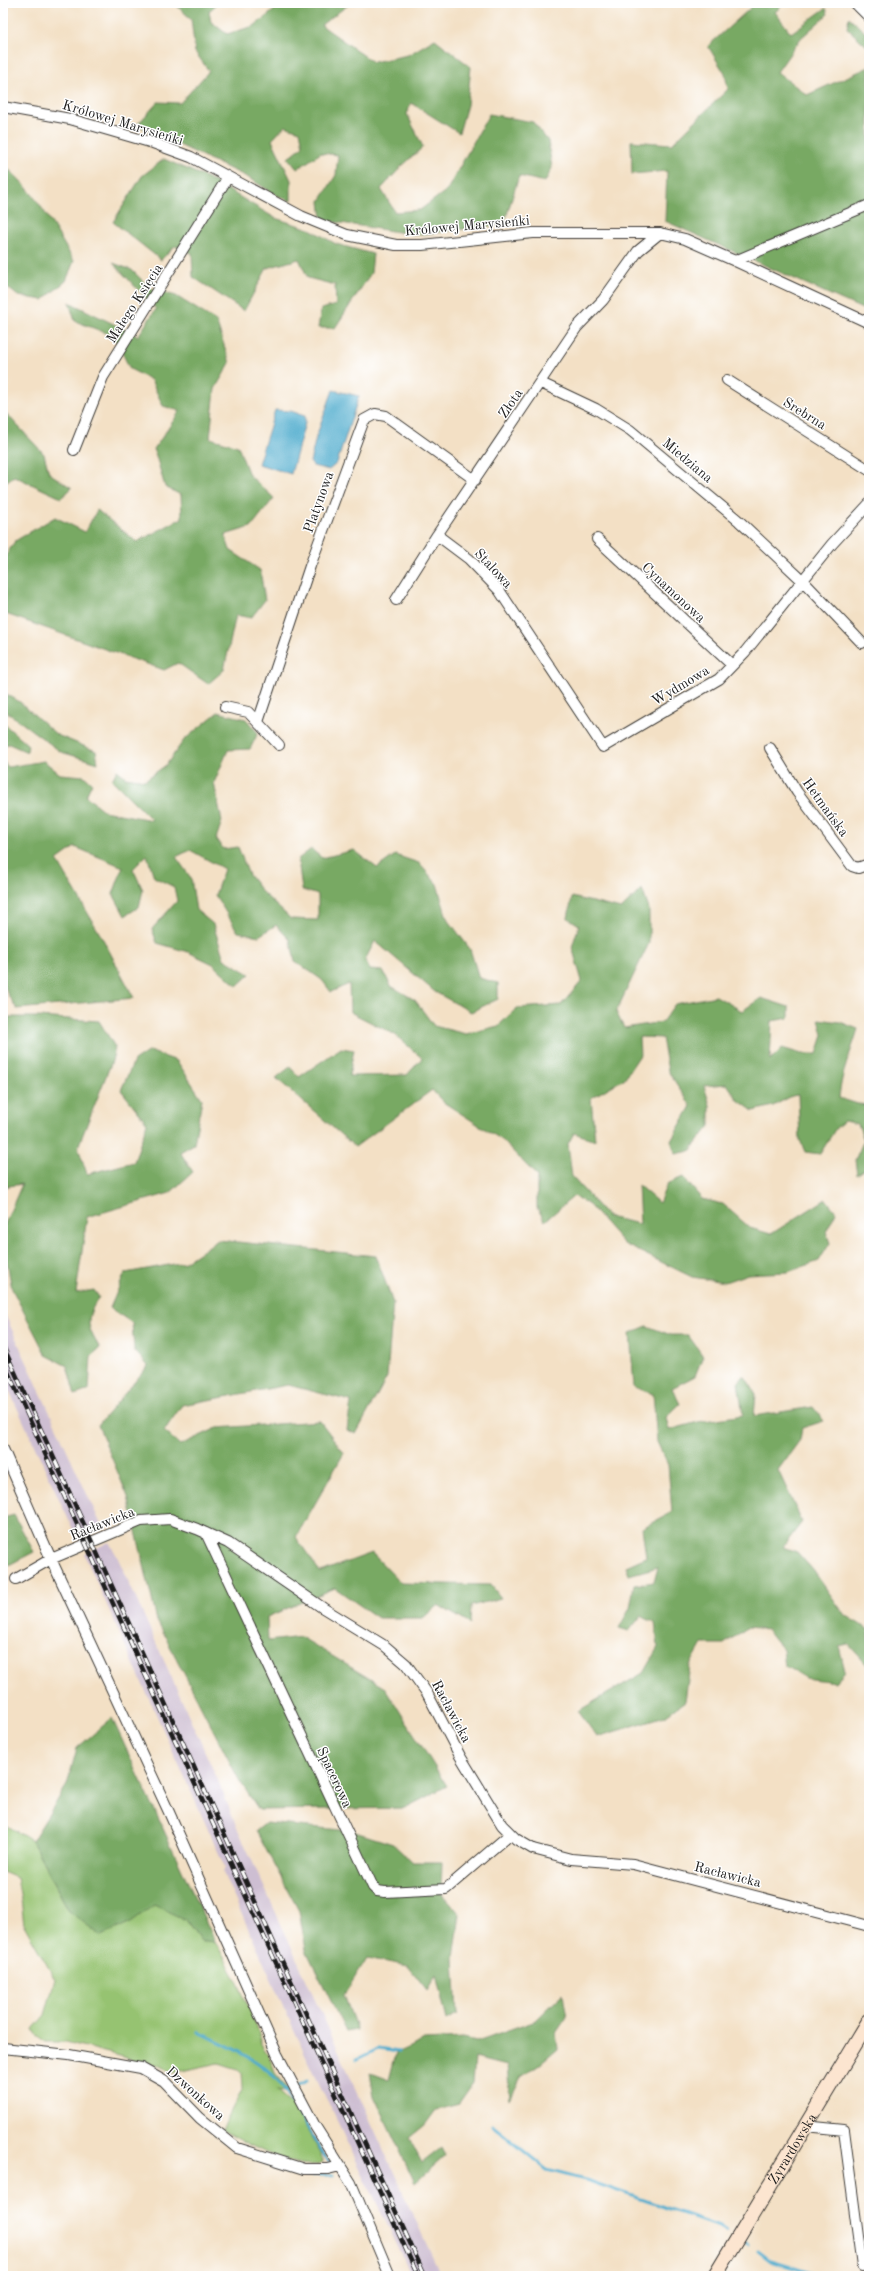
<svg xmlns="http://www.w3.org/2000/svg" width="872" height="2279" font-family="'Old Standard TT',serif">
	<rect width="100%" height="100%" fill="#fff"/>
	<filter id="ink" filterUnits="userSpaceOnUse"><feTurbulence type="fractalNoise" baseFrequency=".025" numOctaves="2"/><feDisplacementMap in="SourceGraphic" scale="8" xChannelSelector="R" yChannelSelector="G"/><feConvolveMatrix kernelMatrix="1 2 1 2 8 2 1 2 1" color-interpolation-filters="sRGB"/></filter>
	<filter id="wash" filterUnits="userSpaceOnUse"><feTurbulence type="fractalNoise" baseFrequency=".012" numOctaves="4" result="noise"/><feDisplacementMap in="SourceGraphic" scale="16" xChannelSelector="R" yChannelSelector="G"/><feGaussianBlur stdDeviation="0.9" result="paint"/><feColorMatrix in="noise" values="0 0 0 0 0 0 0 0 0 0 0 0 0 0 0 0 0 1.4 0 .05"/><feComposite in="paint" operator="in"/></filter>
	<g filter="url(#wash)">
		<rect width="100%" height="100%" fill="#f3e0c5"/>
		<path fill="#cdbed2" d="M3,1310L103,1529L78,1540L3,1377Z
			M109,1542L117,1556L220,1785L235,1823L441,2276H412L311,2067L223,1873L225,1867L84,1554Z"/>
		<path fill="#96c371" stroke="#597046" d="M3,1823L32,1841L69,1911L155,1903L186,1920L202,1942L215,1941L238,1983L258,2029L261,2044L269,2056L275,2073L291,2092L276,2090L293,2105L321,2154L322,2162C302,2175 241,2141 222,2130L243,2088L242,2073L238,2069L219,2063L172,2073L158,2066L66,2042H46L36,2035L33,2029L45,2015L55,1979L24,1925L21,1899L17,1878L3,1872Z"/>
		<path fill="#78a963" stroke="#4a6240" d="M174,3H218L209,11L211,22L227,34L254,26L277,8V3H310L311,7L318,3H351L321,25L373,62L408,55L435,39L471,67L467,105L459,133L411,103L407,114L423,147L402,166L381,189L395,212L420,210L447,190L489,114L533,122L548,141L552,168L545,182L519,176L504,224L417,235L322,220L320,201L336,175L338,155L321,153L297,169L288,158L303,146L300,131L285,126L272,140L291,180V201L278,196L247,177L137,125L158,102L180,103L209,71L195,52L191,19Z
			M756,3H785L775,12L791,33L826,8L828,14L801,38L777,72L807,95L869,67V312L665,221L667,171L632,174L631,141L672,144L728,89L725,74L708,46Z
			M849,17L869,36V48L847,28Z
			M164,159L210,179L275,218L310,229L336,244L373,254L371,273L335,328H318L321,309L336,305L335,285L308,278L299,259L267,268L244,311L193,277L192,253L175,246L161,260L113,222L142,176Z
			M3,165C35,189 54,228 74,261L66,281L43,300L18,296L3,284Z
			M113,263L132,270L150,288L176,296L216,321L230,363L215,389L210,438L238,446L249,475L274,498L251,527L225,535L230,550L260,570L265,600L251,618L236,615L224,670L208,684L178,663L164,670L3,613V560L15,541L55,517L85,532L97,510L137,542L182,518L181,495L165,487L154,449L180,411L163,406L151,380L130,369L114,336L75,321L69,302L138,336L156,309Z
			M3,410L44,454L49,473L72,488L61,498L14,476L3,484Z
			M3,692L20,702L57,735L96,751L98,763L61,752L3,709Z
			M218,712L246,719L258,733L250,749L228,750L214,783L222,821L216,839L223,849L238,847L249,875L262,892L291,919L318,920V895L302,890L298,859L311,849L322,858L354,850L377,868L395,855L419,863L437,884L447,918L470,949L479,978L498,983V999L471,1012L435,992L375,941L365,960L370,970L383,971L391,986L415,1000L434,1026L466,1034L498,1026L517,1008L561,1005L582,981L572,947L579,925L568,918L572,897L621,909L642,889L649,909V943L616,1012L624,1028L662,1022L675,1004L716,996L742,1011L761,998L789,1007V1018L772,1021L770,1060L782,1048L802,1054H817L823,1035L819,1019L840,1022L858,1029C851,1053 841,1073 839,1098L858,1104L869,1105V1166L857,1175L855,1160L864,1140L858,1124L844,1121L836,1128L820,1154L805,1152L800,1140L798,1095L792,1096L773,1106L753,1111L738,1100L727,1084L704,1086L710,1105V1126L690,1151L676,1154L671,1141L691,1106L668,1071L662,1038L639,1037L640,1055L624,1079L591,1098L595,1140L574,1133L568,1144L572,1177L608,1217L640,1224L638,1185L659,1203L667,1184L683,1177L702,1199L723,1204L750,1228L771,1234L826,1199L836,1212L826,1232L830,1243L819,1261L788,1272L748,1274L725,1282L692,1277L624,1244L589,1205L574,1196L545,1221L537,1208V1176L502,1140L443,1102L432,1090L355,1147L276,1078L290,1067L299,1077L341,1048L354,1050L349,1076L407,1075L422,1058L394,1034L350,1012L349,984L331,992L322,980L295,961L290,940L276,925L259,936L238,932L215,895L224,869L190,850L176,857L191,878L196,910L213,924L224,959L250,974L237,986L213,964L188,952L157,943L152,929L177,901L174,887L154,877L147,855L133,869L143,890L139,907L125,916L113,894L123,867L75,847L57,860L104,941L134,998L17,1009L8,995L3,981V761L8,767L44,761L60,774L84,776L92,783L86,796L104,811L152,820L112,780L117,770L126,777L145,780L166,765L184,740Z
			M3,723L28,745L27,752L9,744L3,745Z
			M3,1017H38L99,1021L115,1047L112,1061L78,1147L87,1174L134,1162L147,1123L121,1090L134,1061L149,1051L177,1061L202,1099L194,1144L180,1152L193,1172L170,1193L87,1217L76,1293L94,1290L99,1297C85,1319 86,1326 100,1348L91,1356L89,1390L75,1395L67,1366L46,1355L12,1289L3,1242V1228L22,1184L3,1187Z
			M218,1240L376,1256L393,1303L387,1377L356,1434L347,1430L351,1401L288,1385L182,1405L164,1431L180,1445L217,1428L320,1421L344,1453L296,1537L320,1572L372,1553L401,1583L491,1585L501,1598L471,1606L470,1624L438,1605L423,1618H378L335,1588L267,1617L268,1641L301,1637L385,1688L447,1786L405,1808L259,1810L239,1780L157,1621L128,1497L98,1425L148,1366L134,1350L132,1323L110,1308L125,1273L185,1262Z
			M647,1326L671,1335H688L703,1356L695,1376L672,1388L680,1404L666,1417L669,1430L698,1422L743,1415L738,1383L744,1375L756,1394L754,1416L813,1407L824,1421L802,1428L800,1440L778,1470L802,1522L783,1547L797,1552L813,1570L844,1614L869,1630V1667L848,1644L839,1646L845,1671L835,1682L805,1678L785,1666L783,1650L767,1630L747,1628L724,1644H702L690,1665L685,1701L665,1716L597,1737L578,1711L643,1673L658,1647L655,1623L641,1616L629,1631L619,1628L630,1608L634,1585L654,1582L658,1567L629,1575L626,1566L646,1557L642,1528L672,1512L668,1465L657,1442L653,1394L634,1387L630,1333Z
			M14,1515L34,1552L3,1568V1518Z
			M112,1718L215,1941L202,1942L186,1920L154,1905L131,1922L101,1936L69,1911L32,1841L67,1785L77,1748Z
			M266,1823L352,1831L393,1844L412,1862H442L441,1893L460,1914L454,1958L457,2014L447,2020L436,1975L427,1990L408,1966L367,1958L344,1995L357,2030L346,2032L306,1950L299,1911L256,1831Z
			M563,1994L567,2017L556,2033L558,2049L538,2066L521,2077L510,2099L507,2066L475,2058L473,2084L459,2104L436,2110L425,2125L409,2138L422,2163L441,2148L445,2156L415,2183L374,2096L370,2073L389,2080L396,2053L425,2040L462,2038L477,2041L536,2020Z"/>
		<path fill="#4faccd" stroke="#366474" d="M333,390L359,396L337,463L329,470L313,466L310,462L316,437Z
			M275,410L291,411L305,416V423L291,474L258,464Z"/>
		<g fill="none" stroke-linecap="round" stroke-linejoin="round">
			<path stroke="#4faccd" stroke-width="3" d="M199,2032C229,2047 267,2061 285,2090L288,2089
				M357,2059L378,2049L399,2052
				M298,2085L307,2081
				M285,2090L328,2162
				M492,2125L547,2170L589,2181L719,2226L726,2231
				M264,2163L288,2172
				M296,2175H333
				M744,2243L748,2245
				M758,2251L771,2261L821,2276
				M837,2276L869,2273"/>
		</g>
	</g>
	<g filter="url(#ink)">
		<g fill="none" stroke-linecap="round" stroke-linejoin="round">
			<g stroke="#3c3935" stroke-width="12">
				<path id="street" d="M855,3L869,17
					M3,107L70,119L153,143L191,157L301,216L347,235L396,245H422L533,233H660L685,239L735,261L869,323
					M735,261L869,205
					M727,380L869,470
					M541,383L596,409L630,430L739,521L803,581L862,643
					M74,450L103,377L228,177
					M437,535L469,559L499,590L603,747L719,679L745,652L832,544L869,504
					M597,539L732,665
					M396,600L437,535L577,327L603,300L638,251L660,233
					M225,707L248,712L279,745
					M258,722L310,566L364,420L375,414L386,416L475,480
					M770,748L797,792L852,866L858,868L869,864
					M3,1449L51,1559L168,1810L277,2054L315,2126L351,2183L390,2276
					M206,1533L373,1887L377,1891L385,1892L446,1889L510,1834
					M16,1579L51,1559L141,1521L170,1519L197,1529L228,1543L323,1608L385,1646L406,1664L427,1693L460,1756L502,1825L516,1839L533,1849L571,1859L633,1864L869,1926
					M3,2048L69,2055L141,2068L164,2081L200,2118L237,2148L304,2169H328L340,2166
					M805,2126L844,2130L862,2267"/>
			</g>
			<g stroke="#3c3935" stroke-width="16">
				<g id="secondary">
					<path id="s1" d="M715,2276L869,2021"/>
				</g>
			</g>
			<use href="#street" stroke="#fff" stroke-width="10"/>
			<use href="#secondary" stroke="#fce5d0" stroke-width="14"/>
			<g stroke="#1c1c1c" stroke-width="4.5">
				<path id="rail" d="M3,1346L425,2276
					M3,1361L418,2276"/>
			</g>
			<use href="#rail" stroke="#fff" stroke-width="3" stroke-dasharray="9" stroke-linecap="butt"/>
		</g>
	</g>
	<g text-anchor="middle" stroke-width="3" stroke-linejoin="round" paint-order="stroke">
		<g font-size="14" fill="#1c1c1c" stroke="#fff">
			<text transform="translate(123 122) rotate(17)" y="5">Królowej Marysieńki</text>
			<text transform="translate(467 225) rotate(-5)" y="5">Królowej Marysieńki</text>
			<text transform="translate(134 303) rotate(-57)" y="5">Małego Księcia</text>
			<text transform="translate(510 403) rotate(-56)" y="5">Złota</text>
			<text transform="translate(805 413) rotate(32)" y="5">Srebrna</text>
			<text transform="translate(688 460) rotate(40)" y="5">Miedziana</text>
			<text transform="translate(318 502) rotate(-70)" y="5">Platynowa</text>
			<text transform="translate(494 568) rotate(47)" y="5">Stalowa</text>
			<text transform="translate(674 592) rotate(43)" y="5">Cynamonowa</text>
			<text transform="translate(680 685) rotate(-31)" y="5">Wydmowa</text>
			<text transform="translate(826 807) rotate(54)" y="5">Hetmańska</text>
			<text transform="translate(102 1523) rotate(-22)" y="5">Racławicka</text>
			<text transform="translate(452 1711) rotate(62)" y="5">Racławicka</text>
			<text transform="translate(335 1777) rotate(65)" y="5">Spacerowa</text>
			<text transform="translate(728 1874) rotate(14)" y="5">Racławicka</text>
			<text transform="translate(196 2093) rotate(42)" y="5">Dzwonkowa</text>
			<text dy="5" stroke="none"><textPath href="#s1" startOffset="149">Żyrardowska</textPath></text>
		</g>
	</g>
	<rect width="872" height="2279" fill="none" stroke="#fff" stroke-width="16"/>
</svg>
